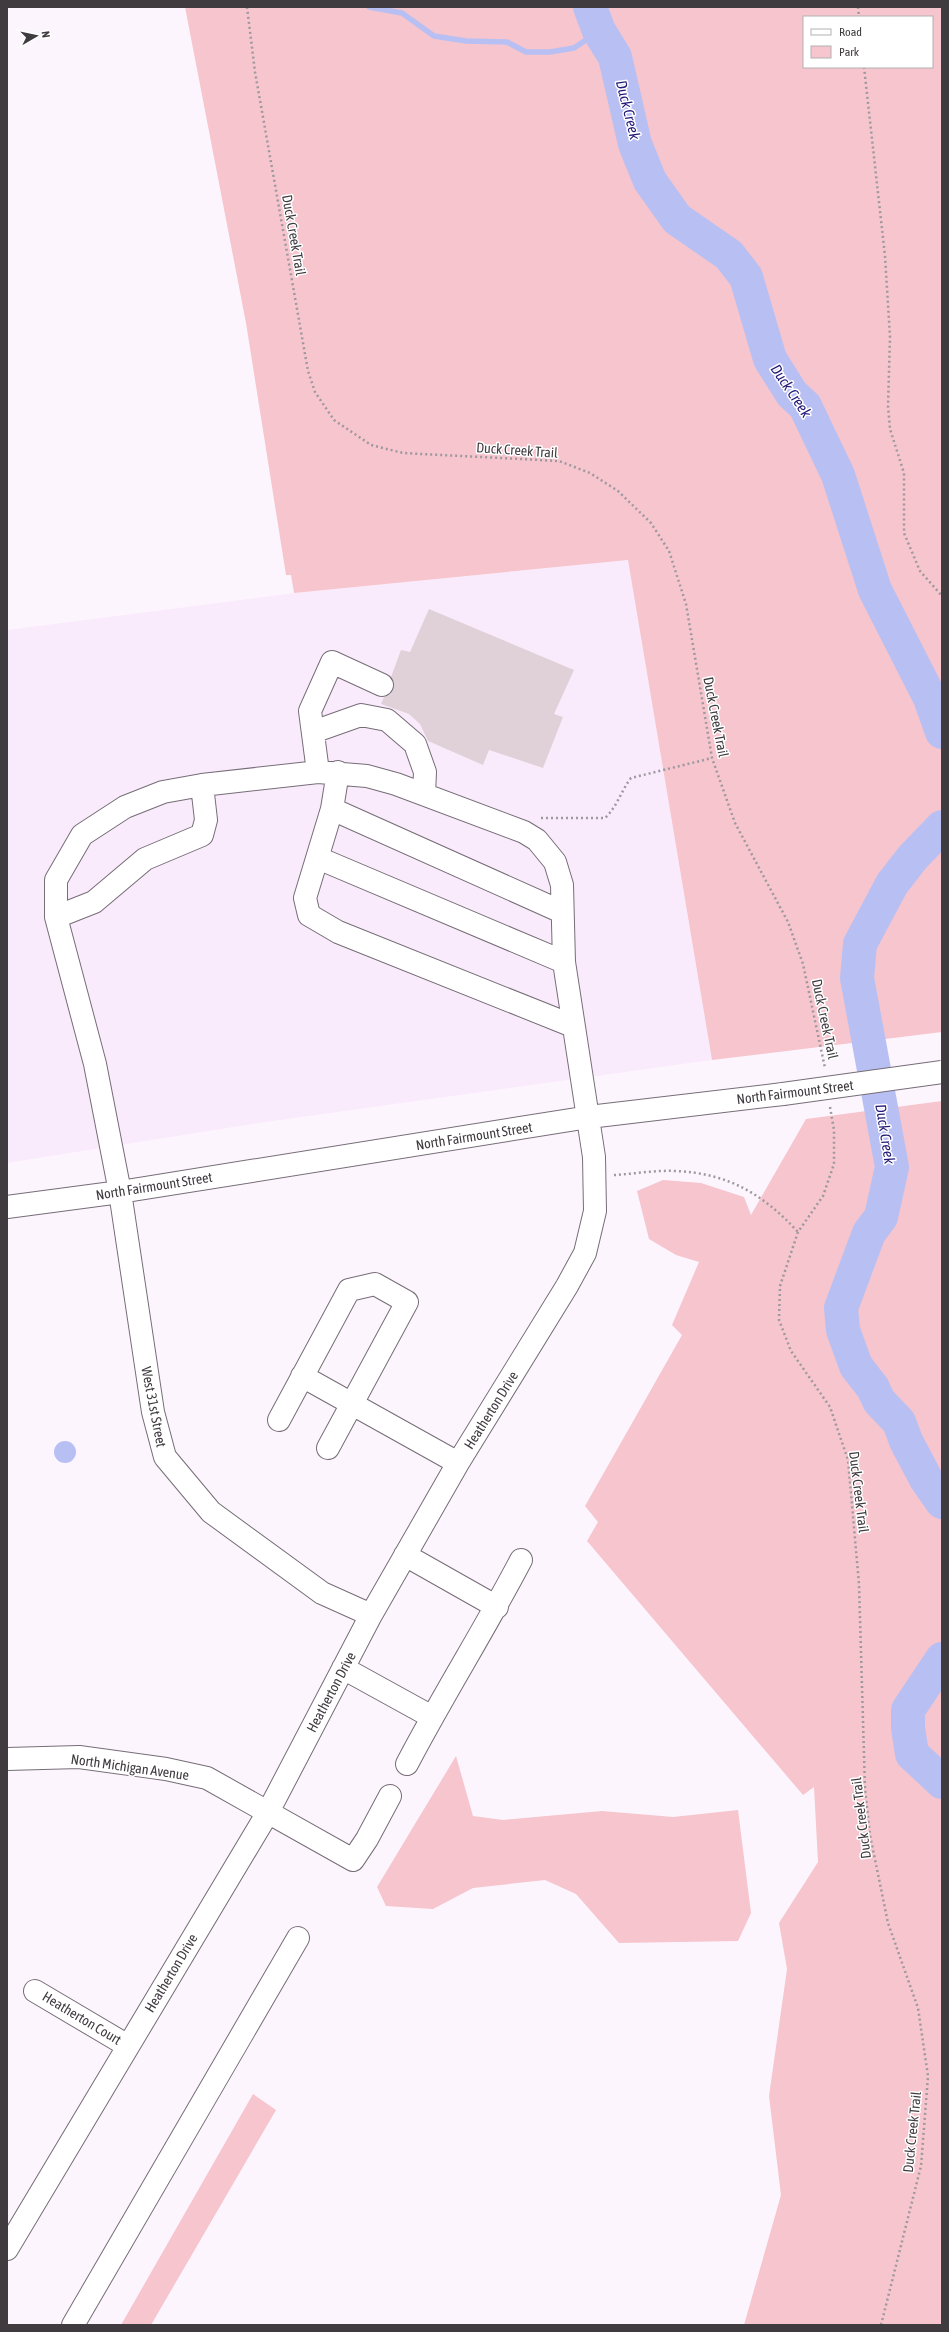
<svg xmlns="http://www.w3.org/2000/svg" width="949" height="2332" font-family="'Asap Condensed',sans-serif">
	<rect width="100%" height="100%" fill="#fdf5fe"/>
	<path fill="#faebfc" d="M628,560L712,1060L259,1123L7,1163V630L294,593Z"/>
	<path fill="#f6c5cd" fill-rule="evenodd" d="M185,7H942V1032L712,1060L628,560L294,593L291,575H286L246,323ZM804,17H932V67H804Z
		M942,1101V2325H744L781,2195L769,2096L787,1969L779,1923L818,1862L814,1787L803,1795L587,1541L598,1522L585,1506L682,1335L672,1325L699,1262L676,1255L649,1239L637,1191L663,1180L701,1183L744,1197L751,1215L806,1119Z
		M456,1756L473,1816L503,1820L602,1811L673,1817L738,1810L751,1913L738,1941L619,1943L576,1894L545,1880L473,1888L433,1909L386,1906L377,1887Z
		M253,2094L276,2110L151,2325H121Z"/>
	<path fill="#b8c0f3" d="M54 1452a11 11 0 1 1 22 0a11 11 0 1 1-22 0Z"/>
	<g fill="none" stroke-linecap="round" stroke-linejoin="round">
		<path stroke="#b8c0f3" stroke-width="5.5" d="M369,7L402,13L434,36L466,41L507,42L526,52H550L574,48L599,31"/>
		<path stroke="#b8c0f3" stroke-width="34" d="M590,7L599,31L615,57L635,144L650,181L677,219L729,255L746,277L770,359L792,394L805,406L838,475L875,590L930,698L942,732
			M942,827L913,857L892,884L860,944L857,978L892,1167L881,1217L869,1233L841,1308L843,1330L856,1366L873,1388L879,1401L899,1422L906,1441L926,1479L942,1502
			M942,1659L908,1710V1728L912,1754L942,1782"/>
	</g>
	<path fill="#e0d1d9" d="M429,609L574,670L554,714L563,717L543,768L489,750L483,765L428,741L420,724L409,714L381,704L384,697L390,695L393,690L394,683L391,677L401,650L410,652Z"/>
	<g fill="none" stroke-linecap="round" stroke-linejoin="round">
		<g stroke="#766d77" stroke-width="24">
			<path id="minor" d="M313,732L361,715L387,720L415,744L425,772L424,794
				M318,772L310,711L332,662L382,685
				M338,772L332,809L562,912
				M332,809L305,898L309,915L338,932L573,1026
				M318,858L564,962
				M56,917L94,902L145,859L202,835L206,820L202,785
				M7,1207L120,1192L589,1117L783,1094
				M302,1376L458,1463
				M279,1420L349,1290L375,1284L407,1302L328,1448
				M405,1555L497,1607
				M343,1668L432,1717
				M7,1759L79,1757L166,1769L207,1778L353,1860L367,1839L390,1796
				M407,1764C443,1695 485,1629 521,1560
				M35,1991L128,2046
				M7,2249L267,1814L371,1615L458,1463L567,1286L585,1253L595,1211L594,1157L564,962L562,885L555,862L537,840L524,832L396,784L367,776L318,772L202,785L163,792L125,807L82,835L56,880V917L95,1064L120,1192L153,1412L165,1457L211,1512L322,1593L371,1615
				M73,2325L298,1938"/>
		</g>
		<path stroke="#9e989f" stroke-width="2.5" stroke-dasharray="2 3" stroke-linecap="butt" d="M247,7L255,72L308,371L315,392L334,420L371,445L403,453L559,461L590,473L618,491L651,523L669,551L686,604L712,758L735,823L788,922L803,964L825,1068
			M858,7L859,17
			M864,67L885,256L890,337L888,406L890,429L904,473V533L920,571L942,596
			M541,818H605C617,807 621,791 631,778L712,758
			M830,1107L834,1130V1164L823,1196L798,1232L780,1286L779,1320L791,1351L830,1407L848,1460L859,1584L865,1789L870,1835L888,1923L918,2008L928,2076L921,2166L881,2325
			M614,1175C634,1174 655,1170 675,1171C728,1173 763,1194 798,1232"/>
		<use href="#minor" stroke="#fff" stroke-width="22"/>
		<g stroke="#766d77" stroke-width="24" stroke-linecap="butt">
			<path id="minor-bridge" d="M783,1094L942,1072"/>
		</g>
		<use href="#minor-bridge" stroke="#fff" stroke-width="22"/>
	</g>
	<g text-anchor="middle" stroke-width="3" stroke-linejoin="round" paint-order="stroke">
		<g font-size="14" fill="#3f3b3f" stroke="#fff">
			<text transform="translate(294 235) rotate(80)" y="5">Duck Creek Trail</text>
			<text transform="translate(517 450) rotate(4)" y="5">Duck Creek Trail</text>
			<text transform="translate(716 717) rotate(79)" y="5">Duck Creek Trail</text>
			<text transform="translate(825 1019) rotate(78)" y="5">Duck Creek Trail</text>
			<text transform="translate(795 1092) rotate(-7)" y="5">North Fairmount Street</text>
			<text transform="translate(474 1136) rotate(-9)" y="5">North Fairmount Street</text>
			<text transform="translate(154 1186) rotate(-9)" y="5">North Fairmount Street</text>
			<text transform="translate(154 1407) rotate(79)" y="5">West 31st Street</text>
			<text transform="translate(491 1410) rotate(-58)" y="5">Heatherton Drive</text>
			<text transform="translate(859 1492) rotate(83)" y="5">Duck Creek Trail</text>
			<text transform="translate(331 1692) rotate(-62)" y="5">Heatherton Drive</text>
			<text transform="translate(130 1767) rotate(8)" y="5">North Michigan Avenue</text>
			<text transform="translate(861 1818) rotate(-97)" y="5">Duck Creek Trail</text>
			<text transform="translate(171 1973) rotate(-59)" y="5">Heatherton Drive</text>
			<text transform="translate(82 2018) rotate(31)" y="5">Heatherton Court</text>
			<text transform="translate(912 2132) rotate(-84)" y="5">Duck Creek Trail</text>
		</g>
		<g font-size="15" font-style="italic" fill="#231977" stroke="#fff">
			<text transform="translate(628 110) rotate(76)" y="5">Duck Creek</text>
			<text transform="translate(791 391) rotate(56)" y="5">Duck Creek</text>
			<text transform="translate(885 1134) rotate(81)" y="5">Duck Creek</text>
		</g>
	</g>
	<rect width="949" height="2332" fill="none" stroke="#3f3b3f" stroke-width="16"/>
	<rect x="803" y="16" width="130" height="52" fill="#ffffff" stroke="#b2b1b2"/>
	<rect x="811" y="29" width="20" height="6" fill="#ffffff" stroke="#b2b1b2"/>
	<text x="839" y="36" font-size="12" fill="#3f3b3f">Road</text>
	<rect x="811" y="46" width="20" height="12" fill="#f6c5cd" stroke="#b2b1b2"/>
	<text x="839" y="56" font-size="12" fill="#3f3b3f">Park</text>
	<g transform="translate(36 36) rotate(81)" stroke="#ffffff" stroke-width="3" paint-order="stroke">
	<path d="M0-3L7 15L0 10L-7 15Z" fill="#3f3b3f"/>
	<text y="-6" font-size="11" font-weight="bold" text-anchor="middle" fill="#3f3b3f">N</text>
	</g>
</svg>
